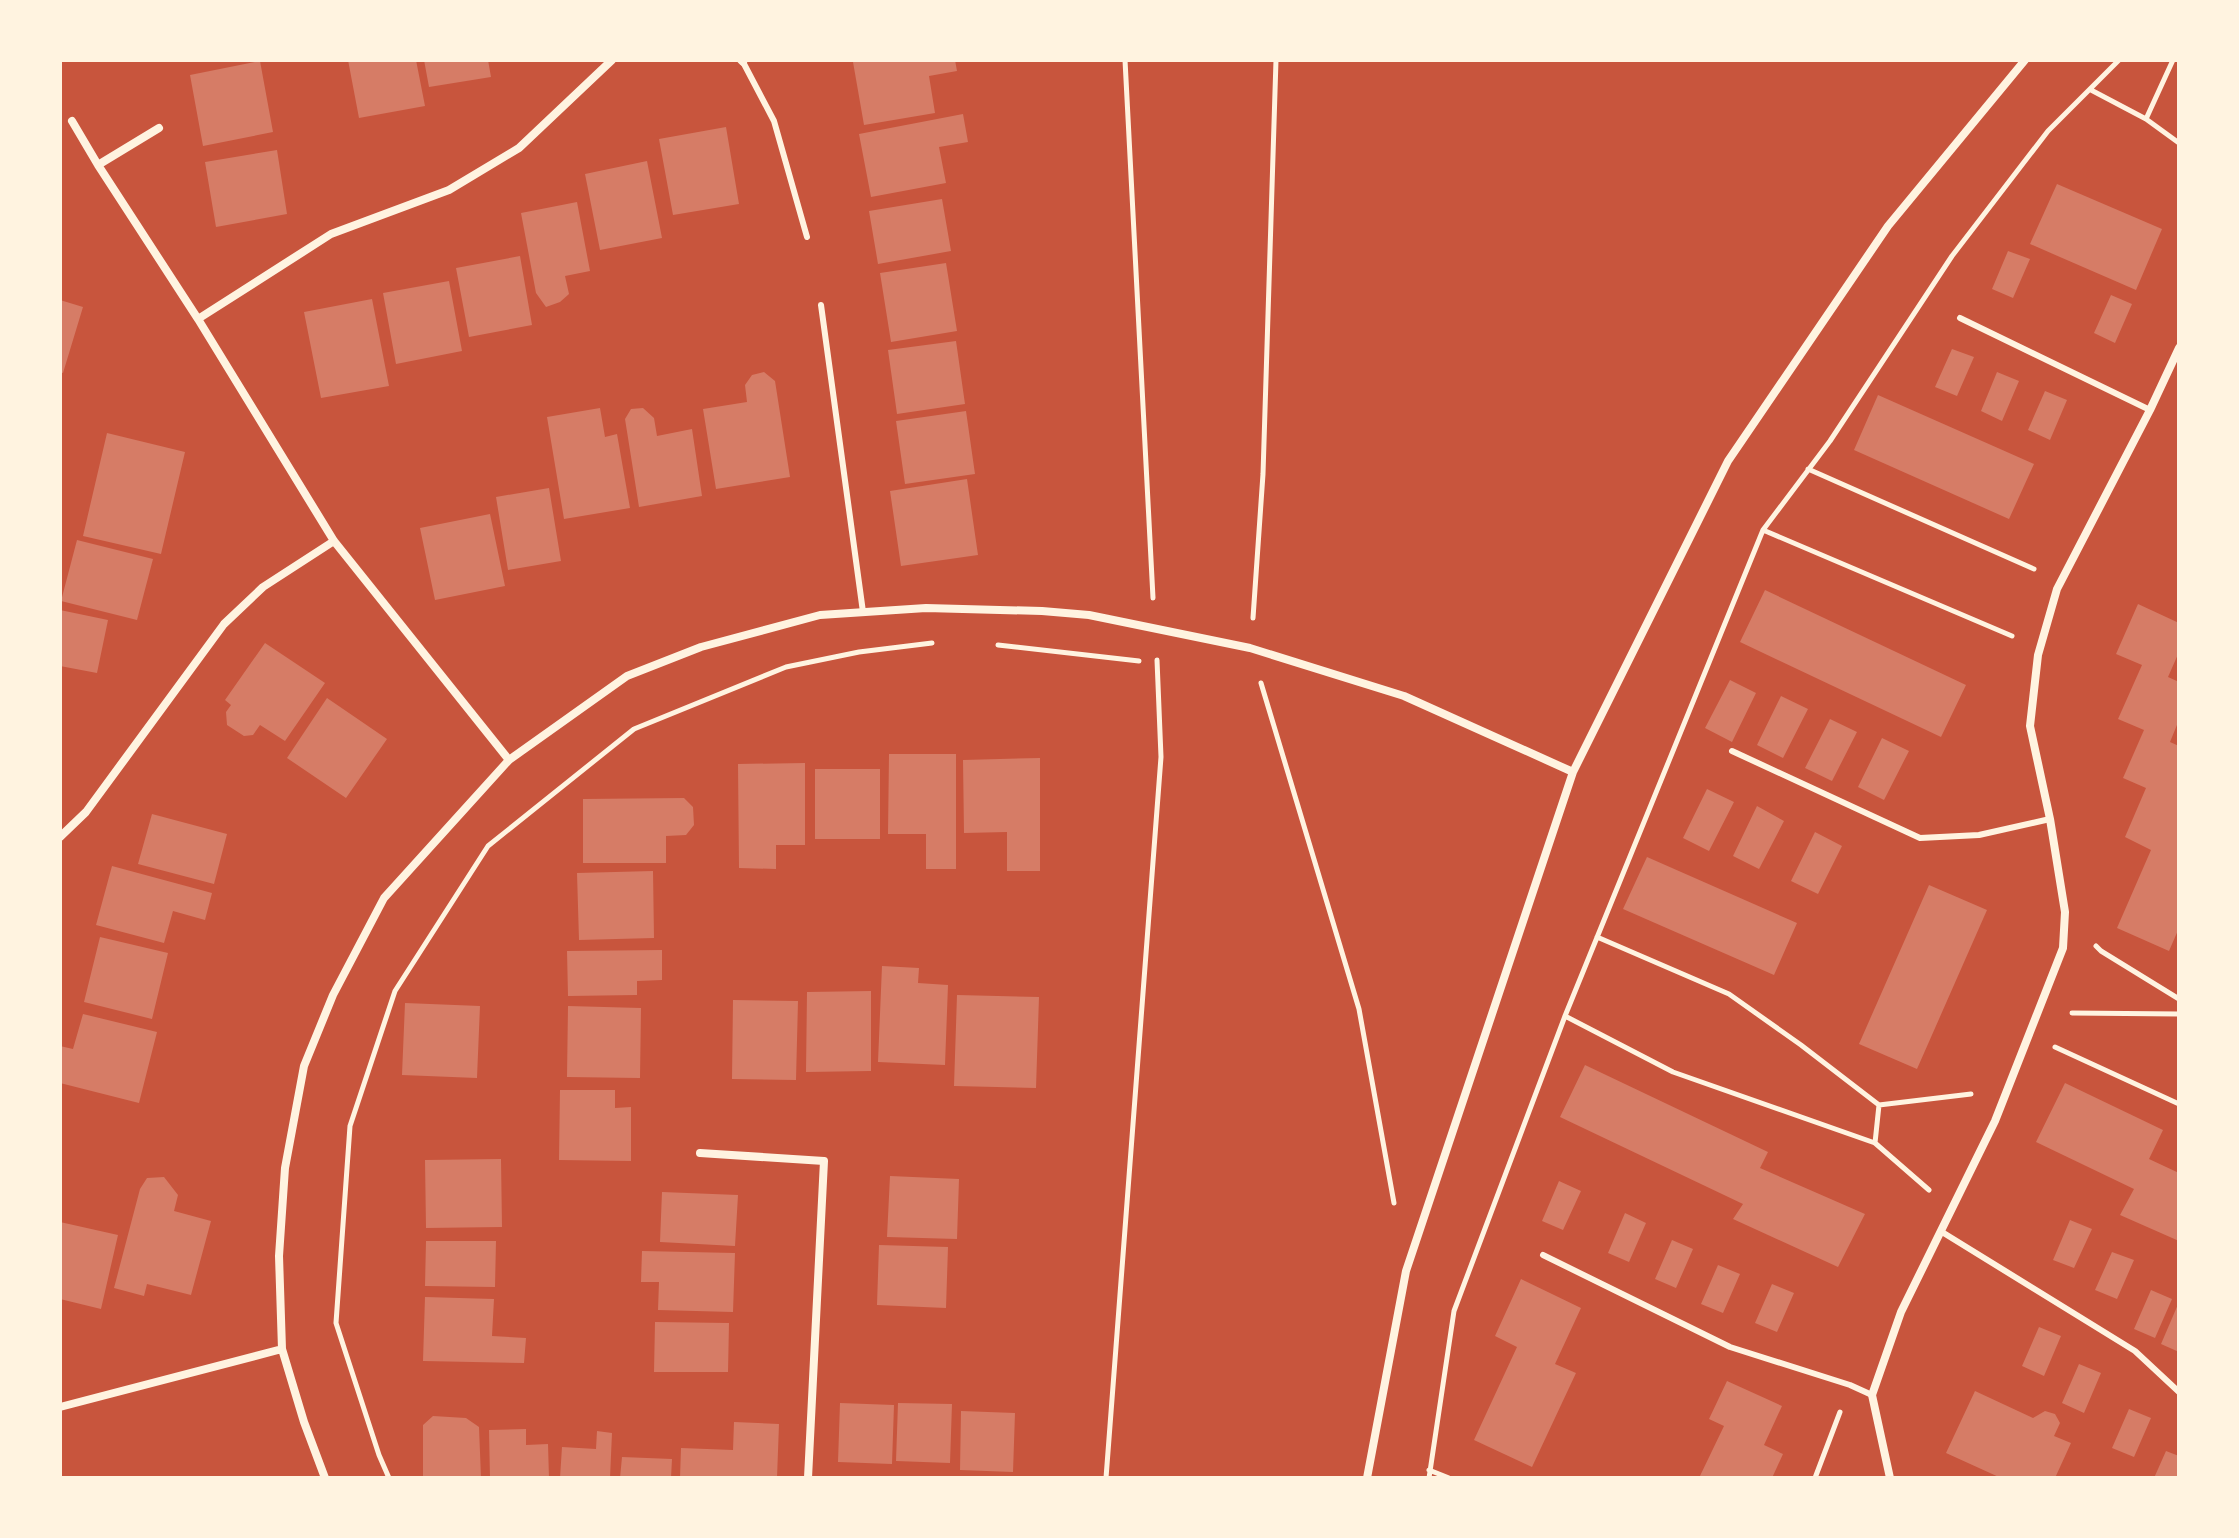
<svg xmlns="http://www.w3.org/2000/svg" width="2239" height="1538" font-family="'PT Serif',serif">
	<rect width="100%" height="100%" fill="#c8553d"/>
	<path fill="#d67c66" d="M348,60H416L425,106L359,118Z
		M424,60H488L491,77L429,87Z
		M865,60H955L957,71L929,76L935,113L864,125L853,62Z
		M260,61L273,132L203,146L190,75Z
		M963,114L968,142L939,147L946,183L871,197L859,134Z
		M726,127L739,204L673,215L659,139Z
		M277,150L287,214L216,227L205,162Z
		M647,161L662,238L600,250L585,174Z
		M2057,184L2162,229L2136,290L2030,244Z
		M942,199L951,251L878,264L869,211Z
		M577,202L590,271L565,276L569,294L560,302L546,307L536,293L521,213Z
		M2008,251L2030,259L2013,298L1992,289Z
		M520,256L532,325L469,337L456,268Z
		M946,263L957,331L891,342L880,273Z
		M449,281L462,351L396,364L383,293Z
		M2111,295L2132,304L2115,343L2094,333Z
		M372,299L389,386L321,398L304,312Z
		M60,300L83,307L63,373L60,372Z
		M956,341L965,404L897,414L888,350Z
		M1952,349L1974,357L1957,396L1935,387Z
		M764,372L775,381L790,477L716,489L703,409L747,402L745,385L752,375Z
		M1997,372L2019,381L2002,421L1981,411Z
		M2045,391L2067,400L2050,440L2028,430Z
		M1878,395L2034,464L2009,519L1854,450Z
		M600,408L605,437L617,434L630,508L564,519L547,417Z
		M643,408L654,418L657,436L692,429L702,496L639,507L625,419L631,409Z
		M966,411L975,474L905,484L896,421Z
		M107,433L185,452L161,554L83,536Z
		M967,479L978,555L901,566L890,491Z
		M549,488L561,561L508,570L496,497Z
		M490,514L505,586L435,600L420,528Z
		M77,540L153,559L137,620L61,601Z
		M1765,590L1966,685L1941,737L1740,642Z
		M2138,604L2179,623V652L2168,677L2179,682V720L2170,742L2179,746V928L2169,951L2117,928L2151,850L2125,837L2146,788L2123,778L2144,730L2118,719L2142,665L2116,654Z
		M60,610L108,620L97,673L60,666Z
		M265,643L325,683L285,741L260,725L253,735L244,736L227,725L226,712L231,705L225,700Z
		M1730,680L1756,693L1732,742L1705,728Z
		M1781,696L1808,709L1783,758L1757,745Z
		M327,698L387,739L346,798L287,758Z
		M1830,719L1857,732L1832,781L1805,768Z
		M1882,738L1909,751L1884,800L1858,787Z
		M889,754H956V869H926V834H888Z
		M1040,758V871H1007V832L964,833L963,760Z
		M805,763V845H776V869L739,868L738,764Z
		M815,769H880V839H815Z
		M1707,789L1734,802L1709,851L1683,838Z
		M684,798L693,807L694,825L686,835L666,836V863H583V799Z
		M1757,806L1784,821L1759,869L1733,856Z
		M152,814L227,834L214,884L138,864Z
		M1815,832L1842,846L1818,894L1791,881Z
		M1647,857L1797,923L1774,975L1623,909Z
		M112,866L212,893L205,920L173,911L164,943L96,925Z
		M653,871L654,938L579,940L577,873Z
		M1929,885L1987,910L1917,1069L1859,1044Z
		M100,937L168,953L152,1019L84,1002Z
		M662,950V980L637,981V995L568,996L567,951Z
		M882,966L919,968L918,983L948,985L945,1065L878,1062Z
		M871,991V1071L806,1072L807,992Z
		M957,995L1039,997L1036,1088L954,1086Z
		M733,1000L798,1001L796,1080L732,1079Z
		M405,1003L480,1006L477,1078L402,1075Z
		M568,1006L641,1008L640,1078L567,1077Z
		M83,1014L157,1032L139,1103L60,1083V1046L73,1049Z
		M1585,1065L1768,1152L1760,1168L1865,1214L1838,1267L1733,1219L1743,1204L1560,1117Z
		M2065,1083L2163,1130L2149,1159L2179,1173V1241L2120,1215L2134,1189L2036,1142Z
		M560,1090H615V1108L631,1107V1161L559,1160Z
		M501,1159L502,1227L426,1228L425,1160Z
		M890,1176L959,1179L957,1239L887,1237Z
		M164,1177L178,1195L174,1211L211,1221L191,1295L147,1284L144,1296L114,1288L140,1189L147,1178Z
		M1559,1181L1581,1191L1563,1230L1542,1221Z
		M662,1192L738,1195L735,1246L660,1242Z
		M1625,1213L1646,1223L1629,1262L1608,1253Z
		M2070,1220L2092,1229L2074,1268L2053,1260Z
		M60,1222L118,1235L101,1309L60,1299Z
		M1672,1240L1693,1249L1676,1288L1655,1279Z
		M426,1241H496L495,1287L425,1286Z
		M879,1245L948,1247L946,1308L877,1305Z
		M642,1251L735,1253L733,1312L658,1310L659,1282H641Z
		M2112,1252L2134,1260L2117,1299L2095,1290Z
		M1718,1265L1740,1274L1723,1313L1701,1304Z
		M1521,1279L1581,1308L1555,1364L1576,1373L1532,1467L1474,1440L1517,1347L1495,1336Z
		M1772,1284L1794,1293L1777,1332L1755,1323Z
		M2151,1290L2172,1299L2155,1338L2134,1329Z
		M425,1297L494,1299L492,1336L526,1338L524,1363L423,1361Z
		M2179,1302V1352L2161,1344Z
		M655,1322L729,1323L728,1372H654Z
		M2039,1327L2061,1336L2044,1376L2022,1366Z
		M2079,1364L2101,1373L2084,1413L2062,1403Z
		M1727,1381L1782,1406L1764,1445L1783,1454L1772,1478H1699L1724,1426L1709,1419Z
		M1975,1391L2033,1418L2045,1411L2055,1414L2060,1423L2054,1436L2071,1443L2055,1478H2001L1946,1453Z
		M840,1403L894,1405L892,1464L838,1462Z
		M898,1403L952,1404L950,1463L896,1461Z
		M2129,1409L2151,1418L2134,1457L2112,1448Z
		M961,1411L1015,1413L1013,1472L960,1470Z
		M433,1416L466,1418L479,1427L481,1478H423V1425Z
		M734,1422L779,1424L777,1478H680L681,1448L733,1450Z
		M526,1429V1445L548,1444L549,1478H490L489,1430Z
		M597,1431L612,1433L610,1478H560L562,1447L596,1449Z
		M2166,1451L2179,1456V1478H2154Z
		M622,1457L672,1459L671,1478H620Z"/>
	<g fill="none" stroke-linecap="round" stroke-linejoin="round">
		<path stroke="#fff3e0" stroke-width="5" d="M1125,60L1153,598
			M2091,90L2146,119L2179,143
			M2146,119L2173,60
			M1808,469L2034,569
			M1763,530L2012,636
			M1253,618L1263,474L1276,60
			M998,645L1139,661
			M1261,683L1359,1009L1394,1203
			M1597,937L1729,994L1801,1045L1879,1105L1971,1094
			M2096,946L2101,951L2179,999
			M2072,1013L2179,1014
			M1565,1016L1673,1072L1875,1143L1929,1190
			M2055,1047L2179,1104
			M1875,1143L1879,1105
			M1429,1470L1449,1478
			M389,1478L379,1455L336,1323L350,1126L395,991L488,846L634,729L786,667L859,652L932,643
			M1106,1478L1161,757L1157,660
			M1429,1478L1454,1311L1565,1016L1763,530L1830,441L1952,256L2048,131L2119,60
			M1815,1478L1840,1412"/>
		<path stroke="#fff3e0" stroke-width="6" d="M743,62L774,121L807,237
			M821,305L863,612
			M1960,318L2150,410
			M1732,751L1920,838L1979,835L2050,819
			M1942,1232L2135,1351L2179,1392
			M1543,1255L1730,1347L1850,1385L1872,1395"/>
		<path stroke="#fff3e0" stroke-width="8" d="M741,60L743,62
			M72,121L98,165L198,319L334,541L509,760
			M98,165L159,128
			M198,319L331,234L449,190L519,148L612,60
			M60,837L86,812L224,624L263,587L334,541
			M700,1153L824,1161L808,1478
			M60,1407L282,1349
			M325,1478L304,1422L282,1349L279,1256L285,1168L304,1066L333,995L384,898L509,760L627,676L701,647L820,615L926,608L1042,611L1089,615L1250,648L1404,696L1573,772
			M1367,1478L1406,1271L1573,772L1728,461L1888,226L2025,60
			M1890,1478L1872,1395L1901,1312L1995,1121L2063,948L2065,912L2050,819L2030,726L2038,655L2057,589L2150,410L2179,348"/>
	</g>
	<rect width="2239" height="1538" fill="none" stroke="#fff3e0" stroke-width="124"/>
</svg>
